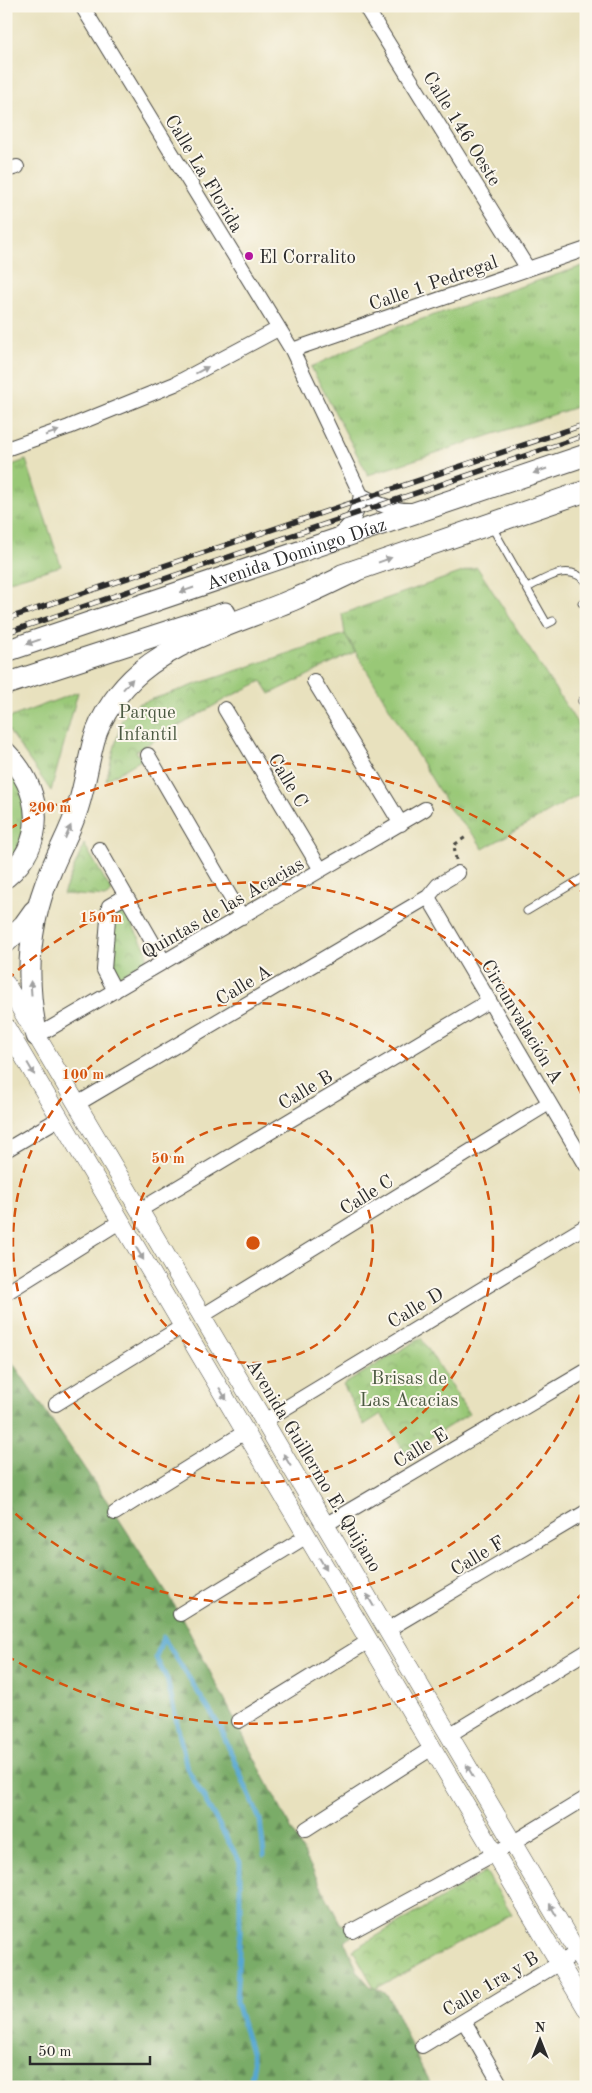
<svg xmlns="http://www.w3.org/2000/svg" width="592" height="2093" font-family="'Old Standard TT',serif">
	<defs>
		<pattern id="grass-tufts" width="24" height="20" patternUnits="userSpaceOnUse" patternTransform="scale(1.25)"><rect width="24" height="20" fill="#99c877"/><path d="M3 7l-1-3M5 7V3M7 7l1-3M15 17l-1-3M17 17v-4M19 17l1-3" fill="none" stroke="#7da362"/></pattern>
		<pattern id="forest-firs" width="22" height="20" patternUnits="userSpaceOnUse" patternTransform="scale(1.25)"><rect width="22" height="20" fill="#7aac68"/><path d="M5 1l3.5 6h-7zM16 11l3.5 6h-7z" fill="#648c56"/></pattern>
		<pattern id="park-crowns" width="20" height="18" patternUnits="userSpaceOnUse" patternTransform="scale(1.25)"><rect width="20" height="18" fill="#99c877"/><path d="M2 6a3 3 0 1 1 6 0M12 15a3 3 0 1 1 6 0" fill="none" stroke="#7da362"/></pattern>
	</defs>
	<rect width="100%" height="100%" fill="#fbf7ec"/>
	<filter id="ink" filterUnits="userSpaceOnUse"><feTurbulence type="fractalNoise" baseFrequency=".02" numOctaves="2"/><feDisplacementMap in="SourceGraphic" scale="10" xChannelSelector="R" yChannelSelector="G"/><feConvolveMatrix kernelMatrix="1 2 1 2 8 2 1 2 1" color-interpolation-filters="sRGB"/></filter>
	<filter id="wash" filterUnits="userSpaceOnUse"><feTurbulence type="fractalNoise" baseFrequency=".0096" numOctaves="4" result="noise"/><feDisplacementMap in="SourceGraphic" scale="20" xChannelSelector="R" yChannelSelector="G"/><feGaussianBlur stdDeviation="1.12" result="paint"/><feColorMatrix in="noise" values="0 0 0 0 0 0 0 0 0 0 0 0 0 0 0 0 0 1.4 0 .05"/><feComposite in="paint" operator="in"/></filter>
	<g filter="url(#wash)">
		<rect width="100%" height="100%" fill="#e8e1be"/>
		<path fill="url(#grass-tufts)" stroke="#627a51" d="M586,265V404L368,475L311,367L395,328Z
			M26,460L61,566L6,582V467Z
			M477,567L586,737V791L483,849L476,838L451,811L345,634L342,614Z
			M78,692L51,791L6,727V719Z
			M6,761C13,772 21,783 26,795C34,813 21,850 6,862Z"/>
		<path fill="url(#forest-firs)" stroke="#526c4a" d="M6,1353L115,1513L180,1614L340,1923L356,1932L345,1942L358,1972L370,1986L384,1992L392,2003L413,2050L432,2087H13L6,2075Z"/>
		<path fill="url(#park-crowns)" stroke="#627a51" d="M345,634L355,652L270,694L262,681L227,698L136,751L141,760L106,780L122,719L138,704Z
			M84,844L112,892L105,897L63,894Z
			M121,906L147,951V959L118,977L115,976L109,965L115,909Z
			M421,1338L469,1414L405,1453L381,1414L364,1425L343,1385Z
			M486,1872L512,1914L375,1989L353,1950Z"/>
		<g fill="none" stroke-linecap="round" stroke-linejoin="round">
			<path stroke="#56a7d1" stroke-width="5" d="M250,2087L254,2062L236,2002L240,1933V1862L187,1768L167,1679L156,1658L163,1637L220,1727L260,1820L264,1855"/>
		</g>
	</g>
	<g filter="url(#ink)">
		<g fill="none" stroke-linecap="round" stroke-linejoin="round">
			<g stroke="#474641" stroke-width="9">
				<path id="service" d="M492,527L547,624L553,621
					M527,588C546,579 567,562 586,581
					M582,603L586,601
					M586,699L582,701L586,706
					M527,911L586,876"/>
			</g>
			<g stroke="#474641" stroke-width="16">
				<path id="minor" d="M82,6L292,350L361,495C377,504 394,511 412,510
					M365,6L528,269
					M6,170L17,167
					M292,350L586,249
					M6,449L69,427L175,384L278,329
					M337,536C352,527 358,511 361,495
					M314,681L401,824
					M225,709L321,870
					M148,755L242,917
					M99,849L164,962
					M428,897L586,1165
					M115,991L104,970L109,906L126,896
					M37,1036L425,809
					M77,1104L428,897L438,885L458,873
					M6,1150L60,1118
					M140,1210L489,1001
					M6,1293L121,1221
					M202,1316L549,1103
					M56,1404L183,1326
					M264,1421L586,1226
					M115,1513L245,1432
					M325,1525L586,1371
					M180,1614L307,1536
					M387,1630L586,1512
					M239,1721L369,1641
					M449,1735L586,1652
					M306,1829L432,1748
					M352,1931L494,1854L586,1798
					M464,2021L502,2087
					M422,2046L586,1947"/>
			</g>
			<g stroke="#474641" stroke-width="19">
				<path id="tertiary" d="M6,984L586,1967
					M6,1027L586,2008"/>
			</g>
			<g stroke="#474641" stroke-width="23">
				<g id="primary">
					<path d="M342,575L586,491"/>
					<path id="s1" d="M6,651L586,455"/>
					<path d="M6,684L225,613"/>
					<path d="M6,753C42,790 48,842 6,877"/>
					<path d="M6,942L24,925L34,911"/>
					<path d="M37,1036C25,981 28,925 50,873C59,850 71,830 78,807C85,785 88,762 94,740C101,715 120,689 140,672C183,636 246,620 297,598C317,590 336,580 355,571"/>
				</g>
			</g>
			<path stroke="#474641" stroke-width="3" stroke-dasharray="4 4" stroke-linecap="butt" d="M456,860L454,845L466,837"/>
			<use href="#service" stroke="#fff" stroke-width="7"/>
			<use href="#minor" stroke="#fff" stroke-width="14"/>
			<use href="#tertiary" stroke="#fff" stroke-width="18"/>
			<use href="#primary" stroke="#fff" stroke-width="21"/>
			<g stroke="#2b2b2b" stroke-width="5.5">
				<path id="rail" d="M6,619L586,424
					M6,633L586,435"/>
			</g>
			<use href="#rail" stroke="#fbf7ec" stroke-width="4" stroke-dasharray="11" stroke-linecap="butt"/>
		</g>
		<defs><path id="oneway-solid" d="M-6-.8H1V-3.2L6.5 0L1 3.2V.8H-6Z" transform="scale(1.25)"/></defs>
		<g fill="#a0a0a0">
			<use href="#oneway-solid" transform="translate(202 370) rotate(-28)"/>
			<use href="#oneway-solid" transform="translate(52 433) rotate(-19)"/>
			<use href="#oneway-solid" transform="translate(540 471) rotate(161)"/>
			<use href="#oneway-solid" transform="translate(385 560) rotate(-20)"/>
			<use href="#oneway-solid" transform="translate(187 590) rotate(161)"/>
			<use href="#oneway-solid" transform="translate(33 642) rotate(161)"/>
			<use href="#oneway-solid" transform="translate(128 684) rotate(-48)"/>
			<use href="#oneway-solid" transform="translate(68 832) rotate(-66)"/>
			<use href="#oneway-solid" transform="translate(31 988) rotate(-94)"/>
			<use href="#oneway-solid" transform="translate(31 1069) rotate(60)"/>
			<use href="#oneway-solid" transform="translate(140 1254) rotate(59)"/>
			<use href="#oneway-solid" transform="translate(223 1394) rotate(59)"/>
			<use href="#oneway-solid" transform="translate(287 1460) rotate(-121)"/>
			<use href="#oneway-solid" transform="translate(323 1564) rotate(59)"/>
			<use href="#oneway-solid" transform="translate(370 1600) rotate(-120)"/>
			<use href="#oneway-solid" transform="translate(470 1771) rotate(-121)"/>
			<use href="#oneway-solid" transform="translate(553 1910) rotate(-120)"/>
		</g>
	</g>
	<g fill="none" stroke="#d5540f" stroke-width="2.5" stroke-dasharray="9 6">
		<circle cx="253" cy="1243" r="120"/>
		<circle cx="253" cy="1243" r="240"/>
		<path d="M586 1381A360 360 0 0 1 7 1506M7 980A360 360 0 0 1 586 1105"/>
		<path d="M584 1592A481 481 0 0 1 9 1657M9 829A481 481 0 0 1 584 894"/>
	</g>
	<circle fill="#b5179e" stroke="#fbf7ec" stroke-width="2" cx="249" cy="256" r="5"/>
	<g text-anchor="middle" stroke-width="4" stroke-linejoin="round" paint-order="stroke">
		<g font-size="19" fill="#2b2b2b" stroke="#fbf7ec">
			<text transform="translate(463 128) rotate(58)" y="7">Calle 146 Oeste</text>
			<text transform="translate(205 173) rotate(59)" y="7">Calle La Florida</text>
			<text transform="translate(433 282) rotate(-19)" y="7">Calle 1 Pedregal</text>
			<text dy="7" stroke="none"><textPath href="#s1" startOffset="306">Avenida Domingo Díaz</textPath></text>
			<text transform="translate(289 780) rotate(59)" y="7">Calle C</text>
			<text transform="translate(222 907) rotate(-30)" y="7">Quintas de las Acacias</text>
			<text transform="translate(243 984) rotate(-31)" y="7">Calle A</text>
			<text transform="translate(523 1021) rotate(59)" y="7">Circunvalación A</text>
			<text transform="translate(305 1089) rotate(-31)" y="7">Calle B</text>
			<text transform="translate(366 1194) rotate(-32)" y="7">Calle C</text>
			<text transform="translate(415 1307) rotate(-31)" y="7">Calle D</text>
			<text transform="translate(420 1447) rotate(-31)" y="7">Calle E</text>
			<text transform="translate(315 1465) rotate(59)" y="7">Avenida Guillermo E. Quijano</text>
			<text transform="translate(477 1555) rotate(-31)" y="7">Calle F</text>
			<text transform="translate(490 1983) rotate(-31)" y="7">Calle 1ra y B</text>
		</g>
		<g font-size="19" fill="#2b2b2b" stroke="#fbf7ec" text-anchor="start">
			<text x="259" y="263">El Corralito</text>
		</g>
		<g font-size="19" fill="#4c5a42" stroke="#fbf7ec">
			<text x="147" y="718">Parque<tspan x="147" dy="22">Infantil</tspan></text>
			<text x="409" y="1384">Brisas de<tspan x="409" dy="22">Las Acacias</tspan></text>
		</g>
	</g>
	<circle cx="253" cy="1243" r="8" fill="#d5540f" stroke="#fbf7ec" stroke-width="2.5"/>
	<g font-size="15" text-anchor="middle" font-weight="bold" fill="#d5540f" stroke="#fbf7ec" stroke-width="4" stroke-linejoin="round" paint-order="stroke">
		<text x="50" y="812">200 m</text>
		<text x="101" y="922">150 m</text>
		<text x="83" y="1079">100 m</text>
		<text x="168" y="1163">50 m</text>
	</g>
	<rect width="592" height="2093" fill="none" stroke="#fbf7ec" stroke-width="25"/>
	<g transform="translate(540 2040)" stroke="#fbf7ec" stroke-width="4" paint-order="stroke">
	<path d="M0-4L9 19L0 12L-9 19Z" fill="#2b2b2b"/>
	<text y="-8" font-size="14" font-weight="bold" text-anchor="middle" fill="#2b2b2b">N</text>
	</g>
	<path d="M30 2056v8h120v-8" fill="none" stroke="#2b2b2b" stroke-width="2.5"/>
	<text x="38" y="2056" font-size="15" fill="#2b2b2b" stroke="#fbf7ec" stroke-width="4" paint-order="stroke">50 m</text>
</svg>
